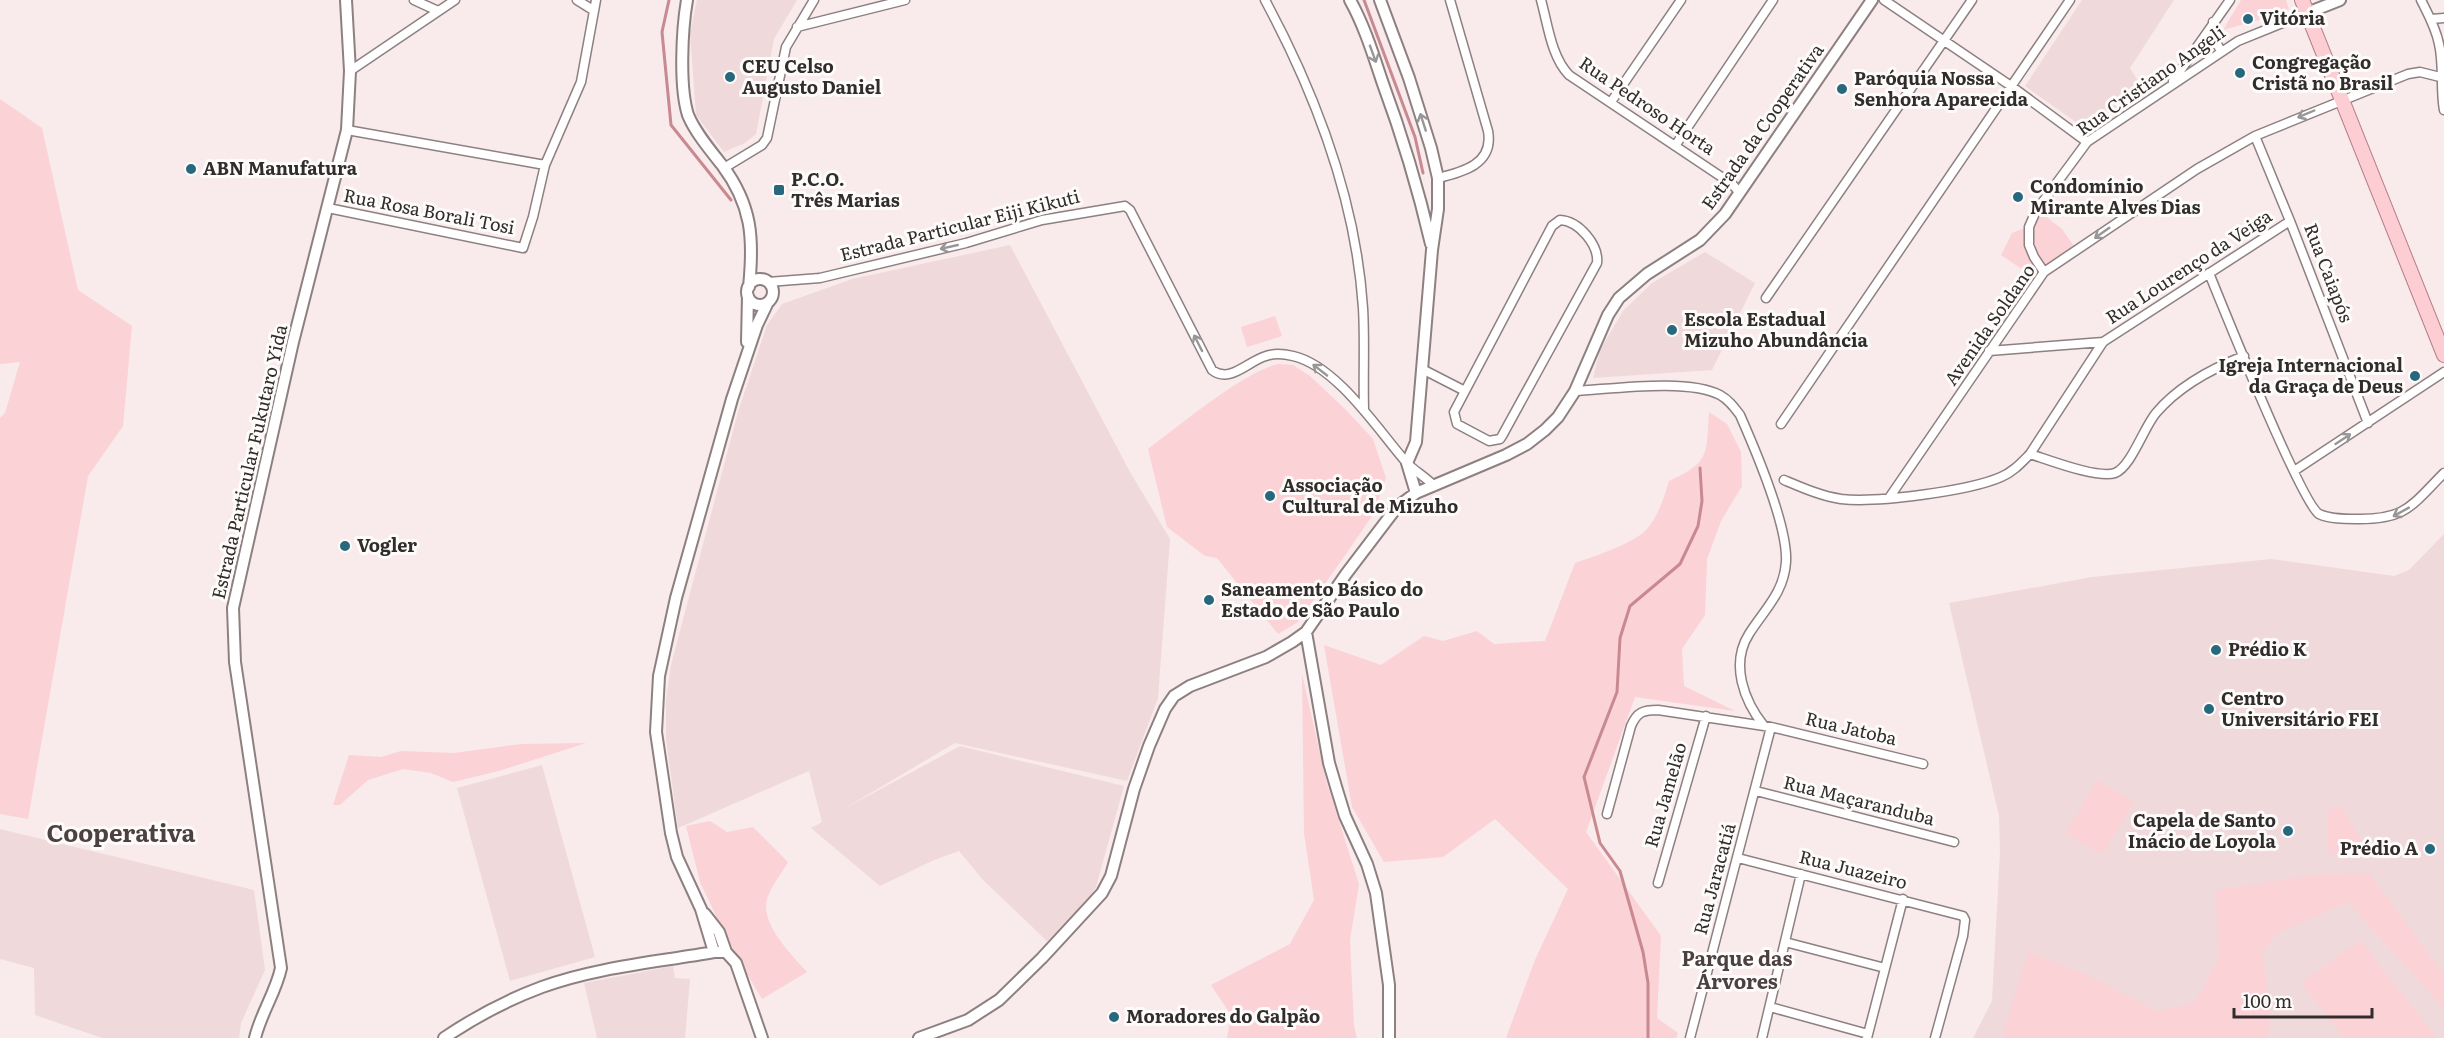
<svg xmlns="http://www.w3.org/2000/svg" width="2444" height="1038" font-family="Literata,serif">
	<rect width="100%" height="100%" fill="#f9eaeb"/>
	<path fill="#f0d9db" d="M697,0H797L774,39L756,134L745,143L724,152L696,115L690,33Z
		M2082,0H2174L2130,68L2143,89L2087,130L2025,86Z
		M1010,245L1130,472L1170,539L1158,698L1127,781L955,743L842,810L960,746L1124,786L1096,887L1085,905L1047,941L983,880L959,851L934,860L880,886L811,828L822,822L809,771L678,828L666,739V700L671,665L738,412L767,325L782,304L852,279Z
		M1705,252L1755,283L1712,370L1593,378L1600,350L1623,311L1652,283Z
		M2444,534V1038H1973L1992,1001L2000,851L1999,816L1949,603L2092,577L2271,559L2394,576L2409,570Z
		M542,765L595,957L510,981L457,788Z
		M0,829L254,890L265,970L241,1023L239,1038H102L35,1015L34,968L0,959Z
		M673,966L675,978L690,979L685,1038H597L584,983Z"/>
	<path fill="#fbd2d6" d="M2241,0H2286L2289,9L2277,15L2223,30Z
		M0,99L42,128L78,290L132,326L123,426L88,476L28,819L0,814V418L5,413L20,362L0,364Z
		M2041,213L2062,229L2078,252L2038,280L2001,255L2012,233L2031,226Z
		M1275,316L1282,336L1247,347L1241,327Z
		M1278,364L1293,365L1310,376L1345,409L1373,439L1386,478L1374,513L1346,554L1298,622L1278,634L1217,558L1205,556L1167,527L1148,449C1177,427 1245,371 1278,364Z
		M1709,412L1727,424L1741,452L1742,486L1721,521L1707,559L1705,615L1682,649L1684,686L1735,711L1635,697L1586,832L1661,936L1657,1018L1678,1033L1676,1038H1506L1535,960L1568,889L1495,819L1443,857L1384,862L1352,807L1324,645L1381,665L1424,636L1443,641L1477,631L1494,644L1545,641L1575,563C1593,557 1629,545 1644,532C1657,520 1664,498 1669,481C1711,462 1706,454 1709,412Z
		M1302,674L1326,780L1359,884L1350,940L1354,1026L1357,1038H1227L1231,1015L1211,985L1290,944L1314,900L1304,833Z
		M586,743L499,771L453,782L431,773L403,769L368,780L340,805H333L349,755L381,757L401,751L454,753L522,744Z
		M2097,780L2134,802L2102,855L2066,833Z
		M2341,806L2363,843L2359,848L2333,855L2327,848V813L2332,808Z
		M710,821L727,832L753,827L788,862C782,873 771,886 767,899C760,924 792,955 807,972L762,999L730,945L700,882L686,826Z
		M2369,873L2444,975V1009L2348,902L2278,933L2262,953L2270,1003L2268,1036L2270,1038H2002L2028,952L2087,975L2157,1011L2194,1003L2218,961L2216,890L2312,875Z
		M2360,940L2437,1038H2344L2301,983Z"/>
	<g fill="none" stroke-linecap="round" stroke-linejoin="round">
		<path stroke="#c88990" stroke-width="3" d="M669,0L662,32L671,125L731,200
			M1364,0L1415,137L1423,173
			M1648,1038V983L1643,952L1620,871L1600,843L1584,777L1617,692L1620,638L1630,606L1680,564L1698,526L1702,501L1700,468"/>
		<g stroke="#8d8081" stroke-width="11">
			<path id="minor" d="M414,0L438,11
				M577,0L593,10
				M1265,0C1315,93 1356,201 1363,308C1365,341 1363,375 1364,409
				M1541,0C1548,25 1551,56 1569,75L1732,184L1740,193
				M1884,0L2011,86L2087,142
				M2421,0C2428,14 2436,28 2439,44C2444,65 2440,88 2444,110
				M2431,19L2444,18
				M2213,22L2214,39L2221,51
				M797,27L905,0
				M350,71L455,0
				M2173,81L2230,0
				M1611,102L1681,0
				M347,130L545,165
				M2255,136L2290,221L2368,423
				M1675,146L1773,0
				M724,168L762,145L767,138L786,47L814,0
				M1438,178C1463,172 1494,164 1488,131L1450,0
				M328,208L523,248L533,217L545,165L581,82L596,0
				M1560,220C1579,221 1599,245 1597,263L1502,436L1500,439L1489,441L1457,424L1454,412L1552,226Z
				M2044,272L2034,257L2029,245V227L2036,211L2087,142L2238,41L2307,13
				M2209,273C2222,305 2302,504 2319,514C2330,519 2344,519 2356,519C2406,520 2411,506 2444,473
				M768,282L820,278L966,243L1042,220L1125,206L1130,210L1212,370C1230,384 1248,361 1266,356C1274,353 1285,354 1293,356C1337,366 1378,430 1406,462C1414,471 1426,477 1434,486
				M1766,298L1972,0
				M1989,351L2103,342
				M1424,370L1465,391
				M1575,391C1613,389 1688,378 1720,395C1729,400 1734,407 1740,415C1755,449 1788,527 1786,562C1784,593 1764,610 1749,634C1730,664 1744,701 1764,726
				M1781,424L2070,0
				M2030,454C2049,460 2098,479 2115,473C2131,467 2144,427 2156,413C2178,387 2213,368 2244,356
				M2294,471L2444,372
				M1784,480C1803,488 1821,496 1841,499C1877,503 1969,491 2001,477C2013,472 2021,463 2030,454L2103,342L2290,221
				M1889,498L2044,272L2197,169L2255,136L2408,74L2420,72L2440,77
				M1756,791L1954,842
				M1607,814L1631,726C1637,712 1643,710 1658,710L1771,727L1923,764
				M1738,858L1963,916L1965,920L1963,936L1935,1038
				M1658,883L1706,716
				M1785,942L1885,968
				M1770,1007L1868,1034
				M1690,1038L1771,727
				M1762,1038L1801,874
				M1867,1038L1903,899"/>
		</g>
		<g stroke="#8d8081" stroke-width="14">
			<path id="tertiary" d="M687,0C682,29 679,87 688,115C695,132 710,150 722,165C752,205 754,238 749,287
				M1350,0C1364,25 1373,54 1382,81C1402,135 1418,188 1431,244
				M1380,0L1409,78L1431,148L1438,178V209L1432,250L1416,442L1407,463L1416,493
				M2307,13L2340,0
				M747 292a13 13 0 1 1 26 0a13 13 0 1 1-26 0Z
				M747,342L748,296
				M1306,632L1329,763L1337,790L1345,816L1367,864L1376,893L1389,985V1038
				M705,914L719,932L726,952L736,963L762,1038
				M714,952L701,909L677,857L671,833L656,732L659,676L676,598L732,399L757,325L768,302
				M255,1038C261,1013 276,992 281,968L235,662L233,608L293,342L347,130L350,71L346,0
				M444,1038C475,1017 507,1000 542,987C597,967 658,962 714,952H726
				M919,1038L968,1020L999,1000L1042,958L1102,893L1111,876L1134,789L1149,746L1165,709L1174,696L1190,686L1266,657L1292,642L1306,632L1346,574L1397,507L1416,493L1506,455L1527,444L1545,430L1558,417L1575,391L1608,315L1619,298L1647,274L1700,240L1725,214L1872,0"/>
		</g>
		<g stroke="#b47f85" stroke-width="16">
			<path id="primary" d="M2302,0L2444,355"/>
		</g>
		<use href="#minor" stroke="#fff" stroke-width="8"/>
		<use href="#tertiary" stroke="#fff" stroke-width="10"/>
		<use href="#primary" stroke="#fccdd2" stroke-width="14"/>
	</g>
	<defs><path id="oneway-shaft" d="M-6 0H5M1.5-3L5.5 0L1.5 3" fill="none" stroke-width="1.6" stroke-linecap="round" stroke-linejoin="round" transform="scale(1.5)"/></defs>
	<g stroke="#989696">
		<use href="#oneway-shaft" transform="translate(1373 54) rotate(70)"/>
		<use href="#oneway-shaft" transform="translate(2306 114) rotate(157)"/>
		<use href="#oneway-shaft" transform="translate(1423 122) rotate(-108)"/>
		<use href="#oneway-shaft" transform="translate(2102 233) rotate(145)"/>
		<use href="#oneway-shaft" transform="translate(949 247) rotate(167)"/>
		<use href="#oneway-shaft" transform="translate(1198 343) rotate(-117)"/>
		<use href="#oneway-shaft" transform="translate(1320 370) rotate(-142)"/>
		<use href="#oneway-shaft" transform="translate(2343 439) rotate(-33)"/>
		<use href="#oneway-shaft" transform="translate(2401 512) rotate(151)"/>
	</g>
	<g fill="#28687c" stroke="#fefbfb" stroke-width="2">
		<circle cx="2248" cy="19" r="6"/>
		<circle cx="2240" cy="73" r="6"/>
		<circle cx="730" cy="77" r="6"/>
		<circle cx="1842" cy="89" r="6"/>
		<circle cx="191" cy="169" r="6"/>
		<rect x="773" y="184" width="12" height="12" rx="3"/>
		<circle cx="2018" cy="197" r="6"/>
		<circle cx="1672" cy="330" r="6"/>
		<circle cx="2415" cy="376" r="6"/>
		<circle cx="1270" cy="496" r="6"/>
		<circle cx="345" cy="546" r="6"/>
		<circle cx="1209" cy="600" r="6"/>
		<circle cx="2216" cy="650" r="6"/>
		<circle cx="2209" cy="709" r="6"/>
		<circle cx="2288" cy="831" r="6"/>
		<circle cx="2430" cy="849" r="6"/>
		<circle cx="1114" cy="1017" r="6"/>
	</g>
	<g text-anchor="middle" stroke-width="6" stroke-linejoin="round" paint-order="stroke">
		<g font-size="18" font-weight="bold" fill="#322d2d" stroke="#fefbfb" text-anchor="start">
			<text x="2260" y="25">Vitória</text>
			<text x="2252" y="69">Congregação<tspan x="2252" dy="21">Cristã no Brasil</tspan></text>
			<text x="742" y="73">CEU Celso<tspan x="742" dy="21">Augusto Daniel</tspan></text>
			<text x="1854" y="85">Paróquia Nossa<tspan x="1854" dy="21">Senhora Aparecida</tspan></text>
			<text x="203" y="175">ABN Manufatura</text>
			<text x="791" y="186">P.C.O.<tspan x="791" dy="21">Três Marias</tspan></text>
			<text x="2030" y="193">Condomínio<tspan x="2030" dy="21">Mirante Alves Dias</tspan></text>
			<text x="1684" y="326">Escola Estadual<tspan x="1684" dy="21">Mizuho Abundância</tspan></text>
			<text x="2403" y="372" text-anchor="end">Igreja Internacional<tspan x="2403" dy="21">da Graça de Deus</tspan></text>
			<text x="1282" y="492">Associação<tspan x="1282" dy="21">Cultural de Mizuho</tspan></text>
			<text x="357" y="552">Vogler</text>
			<text x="1221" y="596">Saneamento Básico do<tspan x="1221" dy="21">Estado de São Paulo</tspan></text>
			<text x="2228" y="656">Prédio K</text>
			<text x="2221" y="705">Centro<tspan x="2221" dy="21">Universitário FEI</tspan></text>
			<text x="2276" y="827" text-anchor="end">Capela de Santo<tspan x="2276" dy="21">Inácio de Loyola</tspan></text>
			<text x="2418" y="855" text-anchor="end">Prédio A</text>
			<text x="1126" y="1023">Moradores do Galpão</text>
		</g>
		<g font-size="18" fill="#322d2d" stroke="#fefbfb">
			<text transform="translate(2151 81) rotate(-35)" y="6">Rua Cristiano Angeli</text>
			<text transform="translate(1647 106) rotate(34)" y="6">Rua Pedroso Horta</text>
			<text transform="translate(1763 127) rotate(-55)" y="6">Estrada da Cooperativa</text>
			<text transform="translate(429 212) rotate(11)" y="6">Rua Rosa Borali Tosi</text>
			<text transform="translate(960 226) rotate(-14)" y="6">Estrada Particular Eiji Kikuti</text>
			<text transform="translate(2189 267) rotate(-33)" y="6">Rua Lourenço da Veiga</text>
			<text transform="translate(2328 273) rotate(69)" y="6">Rua Caiapós</text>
			<text transform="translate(1990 325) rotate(-55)" y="6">Avenida Soldano</text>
			<text transform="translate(250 462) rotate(-77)" y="6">Estrada Particular Fukutaro Yida</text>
			<text transform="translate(1851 729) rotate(13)" y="6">Rua Jatoba</text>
			<text transform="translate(1666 795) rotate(-74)" y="6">Rua Jamelão</text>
			<text transform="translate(1859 801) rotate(14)" y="6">Rua Maçaranduba</text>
			<text transform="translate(1853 870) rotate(14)" y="6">Rua Juazeiro</text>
			<text transform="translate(1715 879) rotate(-75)" y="6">Rua Jaracatiá</text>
		</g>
		<g font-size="20" font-weight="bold" fill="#4c4142" stroke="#fefbfb">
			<text x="1737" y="966">Parque das<tspan x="1737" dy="23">Árvores</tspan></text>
		</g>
		<g font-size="24" font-weight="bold" fill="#4c4142" stroke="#fefbfb">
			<text x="121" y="842">Cooperativa</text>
		</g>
	</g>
	<path d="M2234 1008v9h138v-9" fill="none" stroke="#322d2d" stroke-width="3"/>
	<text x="2243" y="1008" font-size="18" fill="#322d2d" stroke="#fefbfb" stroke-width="4.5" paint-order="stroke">100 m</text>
</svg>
